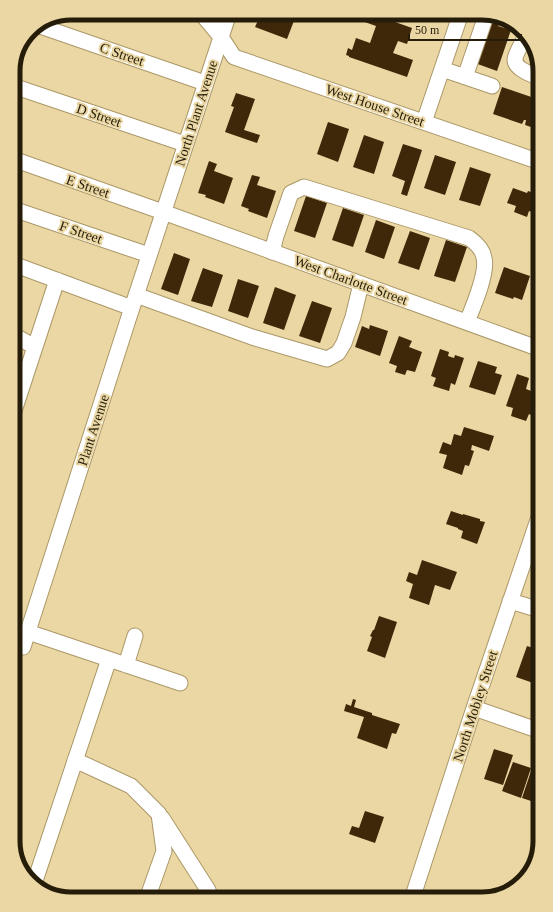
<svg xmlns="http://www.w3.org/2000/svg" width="553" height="912" font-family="'Times New Roman',serif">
	<rect width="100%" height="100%" fill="#ebd7a4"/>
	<path fill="#3f280a" d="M253,13H297L287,39L255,27L260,16Z
		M345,13H359L362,14L363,13H370L412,28L407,44L398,41L393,53L413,60L407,77L349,57V56L346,55L348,48L352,50L356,38L370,43L376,26L345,15Z
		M494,22L499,24L498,26L511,30L497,71L472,62L488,23L493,24Z
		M502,87L540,100V130L525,125L526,120H524L522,124L493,114Z
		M236,93L255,99L244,130L260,135L257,143L225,132L234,107L231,106Z
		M328,122L349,129L338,162L317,154Z
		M364,135L384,142L374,174L353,167Z
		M403,144L422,150L407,196L401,194L405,181L392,176Z
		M435,155L456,162L445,195L424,188Z
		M209,161L217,164L214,171L233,178L224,204L205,197L206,195L198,193Z
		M470,167L491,174L480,206L459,200Z
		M252,175L260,177L257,185L276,191L267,218L248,211L249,209L241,206Z
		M513,188L527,193L528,191L540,195V215L529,211L527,217L514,212L516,206L507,203Z
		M306,196L327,203L315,238L294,231Z
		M343,208L364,215L353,247L332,240Z
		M376,220L395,227L384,259L365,252Z
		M410,231L430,238L419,270L398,263Z
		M446,240L467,247L455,282L434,276Z
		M174,253L190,259L178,295L161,289Z
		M504,267L530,276L522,300L514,297L513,299L495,293Z
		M203,268L223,275L212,307L191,301Z
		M238,279L259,286L248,318L228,311Z
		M275,287L296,295L284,330L263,323Z
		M312,301L332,308L320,343L299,336Z
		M370,325L388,331L380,356L355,347L362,326L369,329Z
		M399,336L412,341L409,347L422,352L415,372L407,370L405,375L395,372L397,366L389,363Z
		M440,349L449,352L448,356L454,358L455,355L464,358L455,385L451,383L449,391L433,386L436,378L431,376Z
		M478,361L497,367L495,373L502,375L495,395L469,387Z
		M517,374L529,378L526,389L539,394L531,415L529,414L526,421L511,416L513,408L506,406Z
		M464,427L494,436L489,451L472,445L471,450L474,451L469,466L465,465L462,475L443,468L447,455L439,453L443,442L451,445L454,434L461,436Z
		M451,511L463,515V514L480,519V521L485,522L477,544L461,538L463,531L458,529V528L446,524Z
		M422,560L457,572L450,590L435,585L429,605L409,598L413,584L406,581L409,572L417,575Z
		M379,616L397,622L385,658L367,651L372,637L370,636L373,630H374Z
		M527,646L540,650L539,685L516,677Z
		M353,699L356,700L354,707L372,713V715L400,724L396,734L392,733L387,749L357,738L364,717L344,711L346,704L351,706Z
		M494,749L513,755L503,785L484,779Z
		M513,762L531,768L521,798L502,791Z
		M532,768L540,770V804L522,798Z
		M365,811L384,817L375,843L349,834L352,826L359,828Z"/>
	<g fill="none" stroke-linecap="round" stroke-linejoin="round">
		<g stroke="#ab9868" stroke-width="17">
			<path id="minor" d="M201,13L221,37L234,57L540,162
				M40,26L205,83
				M526,36C523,41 515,55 515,60C515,69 533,75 540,78
				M442,69L492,86
				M465,77L487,13
				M13,86L185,144
				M424,122L461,13
				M13,159L163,212L540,349
				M13,209L149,255
				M272,252L276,236L291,193L304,187L469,238C476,243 483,249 484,258C488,273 473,307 467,322
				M13,264L132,308
				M136,295L252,337L327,359L338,353L344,343L353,317L361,284
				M13,334L17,337L35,347
				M13,414L57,280
				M510,601L540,610
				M28,632L180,683
				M13,644L23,647L128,320L229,13
				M126,665L135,636
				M474,708L540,731
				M75,760L131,786L159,814L164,851L147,899
				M162,818L208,890L210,899
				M34,884L109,659
				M412,899L474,708L540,514"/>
		</g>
		<use href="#minor" stroke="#fff" stroke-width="15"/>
	</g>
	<g text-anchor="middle" stroke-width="4" stroke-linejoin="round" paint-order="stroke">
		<g font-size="14" fill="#251d0a" stroke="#ebd7a4">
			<text transform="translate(122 54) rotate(19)" y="5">C Street</text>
			<text transform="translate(375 105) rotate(19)" y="5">West House Street</text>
			<text transform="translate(196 113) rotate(-72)" y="5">North Plant Avenue</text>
			<text transform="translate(99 115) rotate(19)" y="5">D Street</text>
			<text transform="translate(88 186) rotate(19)" y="5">E Street</text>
			<text transform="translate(81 232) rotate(19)" y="5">F Street</text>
			<text transform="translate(351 280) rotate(20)" y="5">West Charlotte Street</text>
			<text transform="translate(93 430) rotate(-72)" y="5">Plant Avenue</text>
			<text transform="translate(475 706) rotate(-72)" y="5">North Mobley Street</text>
		</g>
	</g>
	<path d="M0 0H553V912H0ZM71 20H482A51 51 0 0 1 533 71V841A51 51 0 0 1 482 892H71A51 51 0 0 1 20 841V71A51 51 0 0 1 71 20Z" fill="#ebd7a4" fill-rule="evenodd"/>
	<path fill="none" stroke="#251d0a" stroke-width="5" d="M71 20H482A51 51 0 0 1 533 71V841A51 51 0 0 1 482 892H71A51 51 0 0 1 20 841V71A51 51 0 0 1 71 20Z"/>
	<path d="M409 34v6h112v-6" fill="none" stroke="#251d0a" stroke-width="2"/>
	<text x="415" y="34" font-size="12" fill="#251d0a" stroke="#ebd7a4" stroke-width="3" paint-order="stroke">50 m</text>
</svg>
